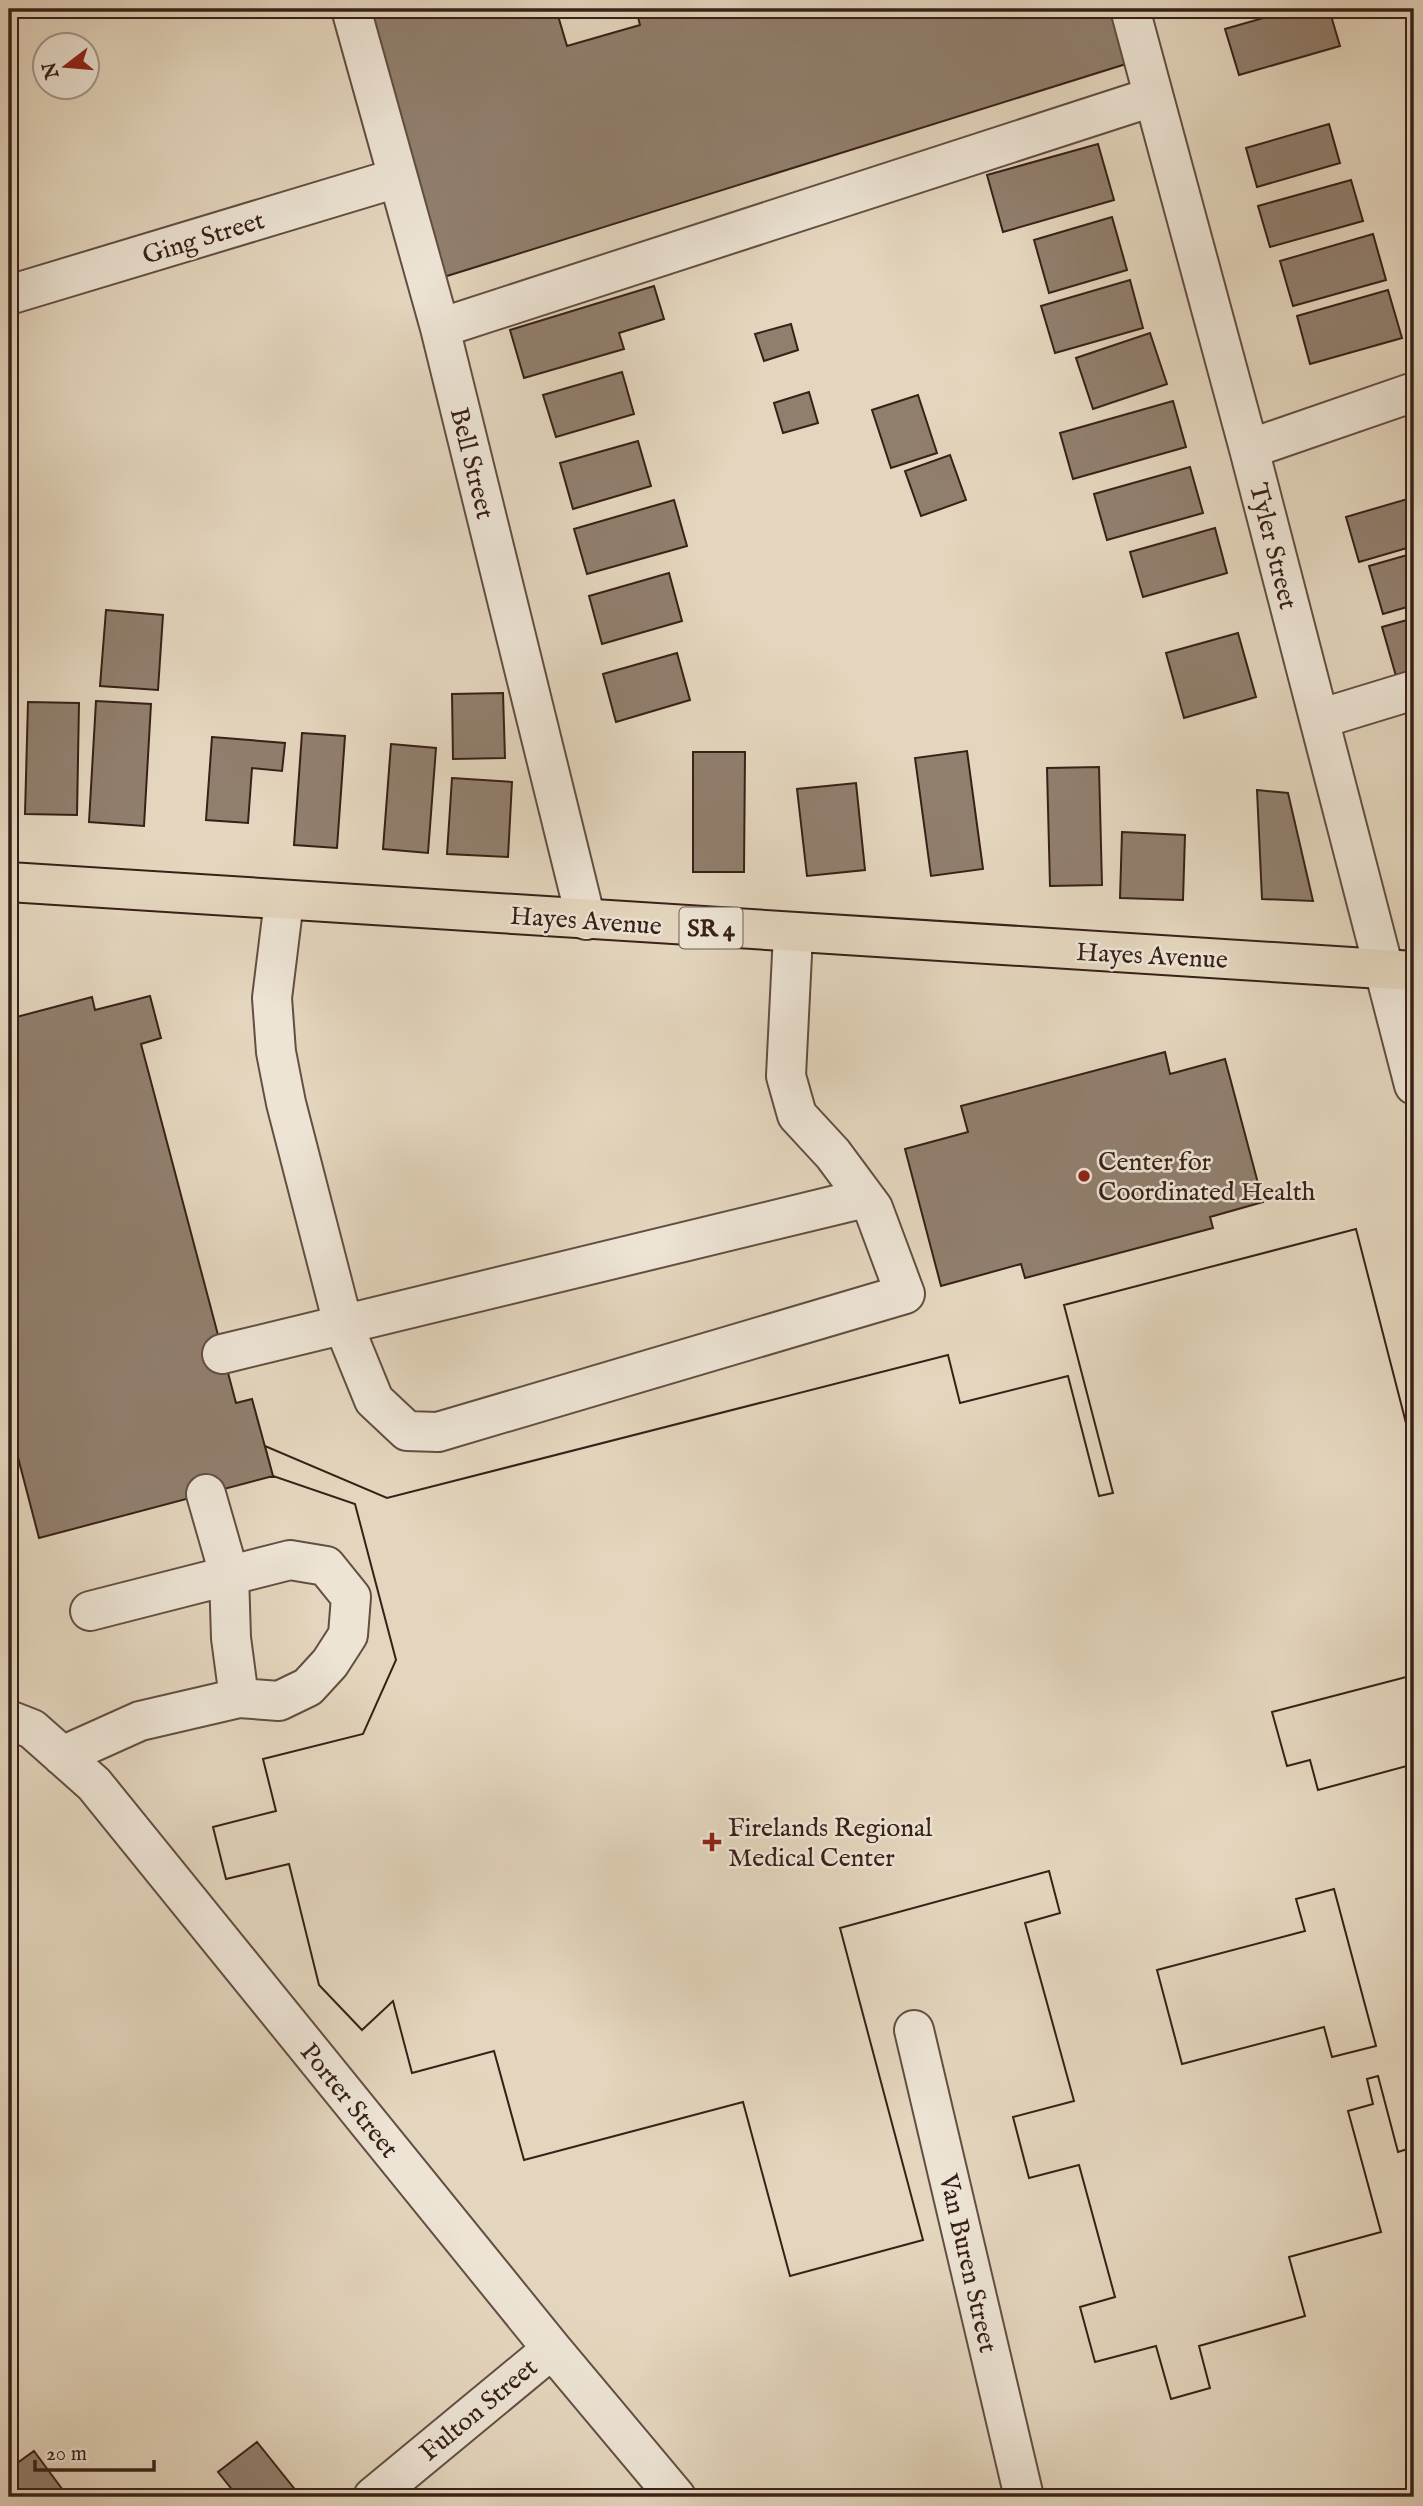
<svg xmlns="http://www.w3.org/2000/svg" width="1423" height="2506" font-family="'IM FELL English',serif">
	<rect width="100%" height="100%" fill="#e4d6be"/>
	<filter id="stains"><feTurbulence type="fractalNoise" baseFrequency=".00286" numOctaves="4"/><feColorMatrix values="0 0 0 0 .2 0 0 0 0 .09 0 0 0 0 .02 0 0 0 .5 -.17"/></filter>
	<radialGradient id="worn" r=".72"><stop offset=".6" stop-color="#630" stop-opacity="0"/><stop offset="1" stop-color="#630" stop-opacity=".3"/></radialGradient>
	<path fill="#917f6e" stroke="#382018" stroke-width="2" fill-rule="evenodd" d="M354,9H1130L1142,59L431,281Z
		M556,9H636L640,25L567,46Z
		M1295,9H1329L1340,46L1239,75L1225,29Z
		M1329,124L1340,163L1257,187L1246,148Z
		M1098,144L1114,200L1003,232L987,175Z
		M1351,180L1363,221L1270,247L1258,206Z
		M1112,217L1127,270L1049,293L1034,240Z
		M1373,234L1386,280L1293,306L1280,261Z
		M1130,280L1143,328L1055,353L1041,306Z
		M654,286L664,319L619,333L624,349L524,378L510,330Z
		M1388,290L1402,338L1310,364L1297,316Z
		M791,324L798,350L764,361L755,334Z
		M1150,333L1167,384L1093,409L1076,358Z
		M622,372L634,414L556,437L543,395Z
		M809,392L818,423L783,433L774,403Z
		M918,395L937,453L891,468L872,410Z
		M1173,401L1186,447L1073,479L1060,433Z
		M638,441L651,486L573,509L560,463Z
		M950,455L966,500L921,516L905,471Z
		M1190,467L1203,513L1107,540L1094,494Z
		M1414,497V546L1359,562L1346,517Z
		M674,500L687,546L587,574L574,529Z
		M1215,528L1227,573L1143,597L1130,552Z
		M1414,553V605L1383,614L1369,566Z
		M669,573L682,621L602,644L589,596Z
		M106,610L163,615L158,690L100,686Z
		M1414,618V671L1396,676L1382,627Z
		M1238,633L1256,697L1184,718L1166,653Z
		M677,653L690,700L616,722L603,674Z
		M503,693L505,758L453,759L452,694Z
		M96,701L151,704L144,826L89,822Z
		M28,702L79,703L77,815L25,814Z
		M302,733L345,736L337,848L294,845Z
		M212,737L285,743L282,771L252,768L248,823L206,820Z
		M391,744L436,748L428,853L383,849Z
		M967,751L983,869L931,876L915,758Z
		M693,752H745L744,872H693Z
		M1099,767L1102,885L1050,886L1047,768Z
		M452,778L512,782L508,857L447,854Z
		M856,783L865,870L807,876L797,789Z
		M1257,790L1288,793L1313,901L1262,899Z
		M1122,832L1185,835L1183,900L1120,898Z
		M150,996L161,1038L141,1044L236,1403L252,1399L273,1476L39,1538L9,1423V1019L92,997L95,1010Z
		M1165,1052L1170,1074L1225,1059L1263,1202L1210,1217L1213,1228L1025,1278L1021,1264L941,1286L905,1149L968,1132L961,1106Z
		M1356,1229L1414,1454V1675L1272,1712L1287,1766L1310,1760L1318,1790L1414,1764V2147L1398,2152L1378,2076L1367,2079L1373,2104L1348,2111L1381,2232L1289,2257L1305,2316L1199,2346L1210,2388L1171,2399L1156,2346L1095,2362L1080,2307L1115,2297L1079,2165L1029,2178L1013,2117L1074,2101L1025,1923L1060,1913L1049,1871L840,1928L923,2240L790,2276L743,2102L524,2160L494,2051L412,2073L393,2001L362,2030L319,1985L289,1864L226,1879L213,1827L276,1811L263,1759L363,1734L396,1660L355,1504L273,1476L265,1446L387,1498L948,1355L960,1403L1068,1376L1099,1496L1113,1493L1064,1305ZM1334,1889L1376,2046L1332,2057L1324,2027L1182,2064L1157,1970L1305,1931L1296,1899Z
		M1356,1229L1414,1454V1675L1272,1712L1287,1766L1310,1760L1318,1790L1414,1764V2147L1398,2152L1378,2076L1367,2079L1373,2104L1348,2111L1381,2232L1289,2257L1305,2316L1199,2346L1210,2388L1171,2399L1156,2346L1095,2362L1080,2307L1115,2297L1079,2165L1029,2178L1013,2117L1074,2101L1025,1923L1060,1913L1049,1871L840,1928L923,2240L790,2276L743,2102L524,2160L494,2051L412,2073L393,2001L362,2030L319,1985L289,1864L226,1879L213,1827L276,1811L263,1759L363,1734L396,1660L355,1504L273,1476L265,1446L387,1498L948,1355L960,1403L1068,1376L1099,1496L1113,1493L1064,1305Z
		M1334,1889L1376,2046L1332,2057L1324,2027L1182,2064L1157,1970L1305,1931L1296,1899Z
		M257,2442L301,2497H238L218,2472Z
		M34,2451L68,2497H9V2469Z"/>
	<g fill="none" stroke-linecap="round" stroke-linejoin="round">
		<g stroke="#634e42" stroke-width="42">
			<path id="minor" d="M351,9L440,328L586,920
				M1130,9L1249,449L1414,1085
				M9,295L397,178
				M440,328L1152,97
				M1249,449L1414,392
				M1319,719L1414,690
				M284,901L272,998L276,1052L286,1103L343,1324L374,1400L407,1431L438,1432L905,1294L873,1208L833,1154L797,1115L786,1076L793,934
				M222,1354L865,1198
				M206,1494L229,1574L231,1638L239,1698
				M9,1720L32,1729L94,1784L552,2349L676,2497
				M62,1756L140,1721L239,1698L279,1701L308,1687L330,1663L348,1635L351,1597L326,1566L290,1560L90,1611
				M914,2030L1024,2497
				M373,2497L552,2349"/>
		</g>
		<g stroke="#382018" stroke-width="42">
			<path id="major" d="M9,882L1414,971"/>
		</g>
		<use href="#minor" stroke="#ede4d5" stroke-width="38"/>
		<use href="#major" stroke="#e4d6be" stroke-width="38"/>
	</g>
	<g fill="#8f2418" stroke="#ede4d5" stroke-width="2.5">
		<circle cx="1084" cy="1176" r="7"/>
		<path d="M708.5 1831.5h7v7h7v7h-7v7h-7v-7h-7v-7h7z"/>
	</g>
	<g text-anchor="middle" stroke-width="5" stroke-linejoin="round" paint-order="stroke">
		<rect fill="#ede4d5" stroke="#6e5b51" stroke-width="2" x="679.5" y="907.5" width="63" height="41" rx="5"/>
		<g font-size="24" font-weight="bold" fill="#382018">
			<text x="711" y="936">SR 4</text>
		</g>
		<g font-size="26" fill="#382018" stroke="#ede4d5">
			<text transform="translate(203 237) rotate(-17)" y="9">Ging Street</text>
			<text transform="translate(473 463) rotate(76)" y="9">Bell Street</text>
			<text transform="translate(1274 546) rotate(76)" y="9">Tyler Street</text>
			<text transform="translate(586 920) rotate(4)" y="9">Hayes Avenue</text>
			<text transform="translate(1152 955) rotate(3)" y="9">Hayes Avenue</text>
			<text transform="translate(350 2100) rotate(51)" y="9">Porter Street</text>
			<text transform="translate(969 2263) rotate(77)" y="9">Van Buren Street</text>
			<text transform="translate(478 2409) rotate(-40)" y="9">Fulton Street</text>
		</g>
		<g font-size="26" fill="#382018" stroke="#ede4d5" text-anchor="start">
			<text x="1098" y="1170">Center for<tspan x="1098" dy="30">Coordinated Health</tspan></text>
			<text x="728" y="1836">Firelands Regional<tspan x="728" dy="30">Medical Center</tspan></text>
		</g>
	</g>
	<rect width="1423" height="2506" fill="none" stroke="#e4d6be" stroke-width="35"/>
	<rect x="10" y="10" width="1402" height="2485" fill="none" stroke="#382018" stroke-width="3.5"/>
	<rect x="18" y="18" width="1388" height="2471" fill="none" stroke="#382018" stroke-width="2"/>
	<g transform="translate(66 66) rotate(254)"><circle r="33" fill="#ede4d5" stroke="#a59689" stroke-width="2"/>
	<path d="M0-5L12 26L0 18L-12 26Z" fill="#8f2418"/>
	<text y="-10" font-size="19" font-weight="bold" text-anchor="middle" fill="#382018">N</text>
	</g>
	<path d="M35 2460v10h119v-10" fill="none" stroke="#382018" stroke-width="3.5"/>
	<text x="46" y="2460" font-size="21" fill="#382018" stroke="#ede4d5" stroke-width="5" paint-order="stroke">20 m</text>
	<rect width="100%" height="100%" filter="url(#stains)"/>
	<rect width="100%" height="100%" fill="url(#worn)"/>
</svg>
